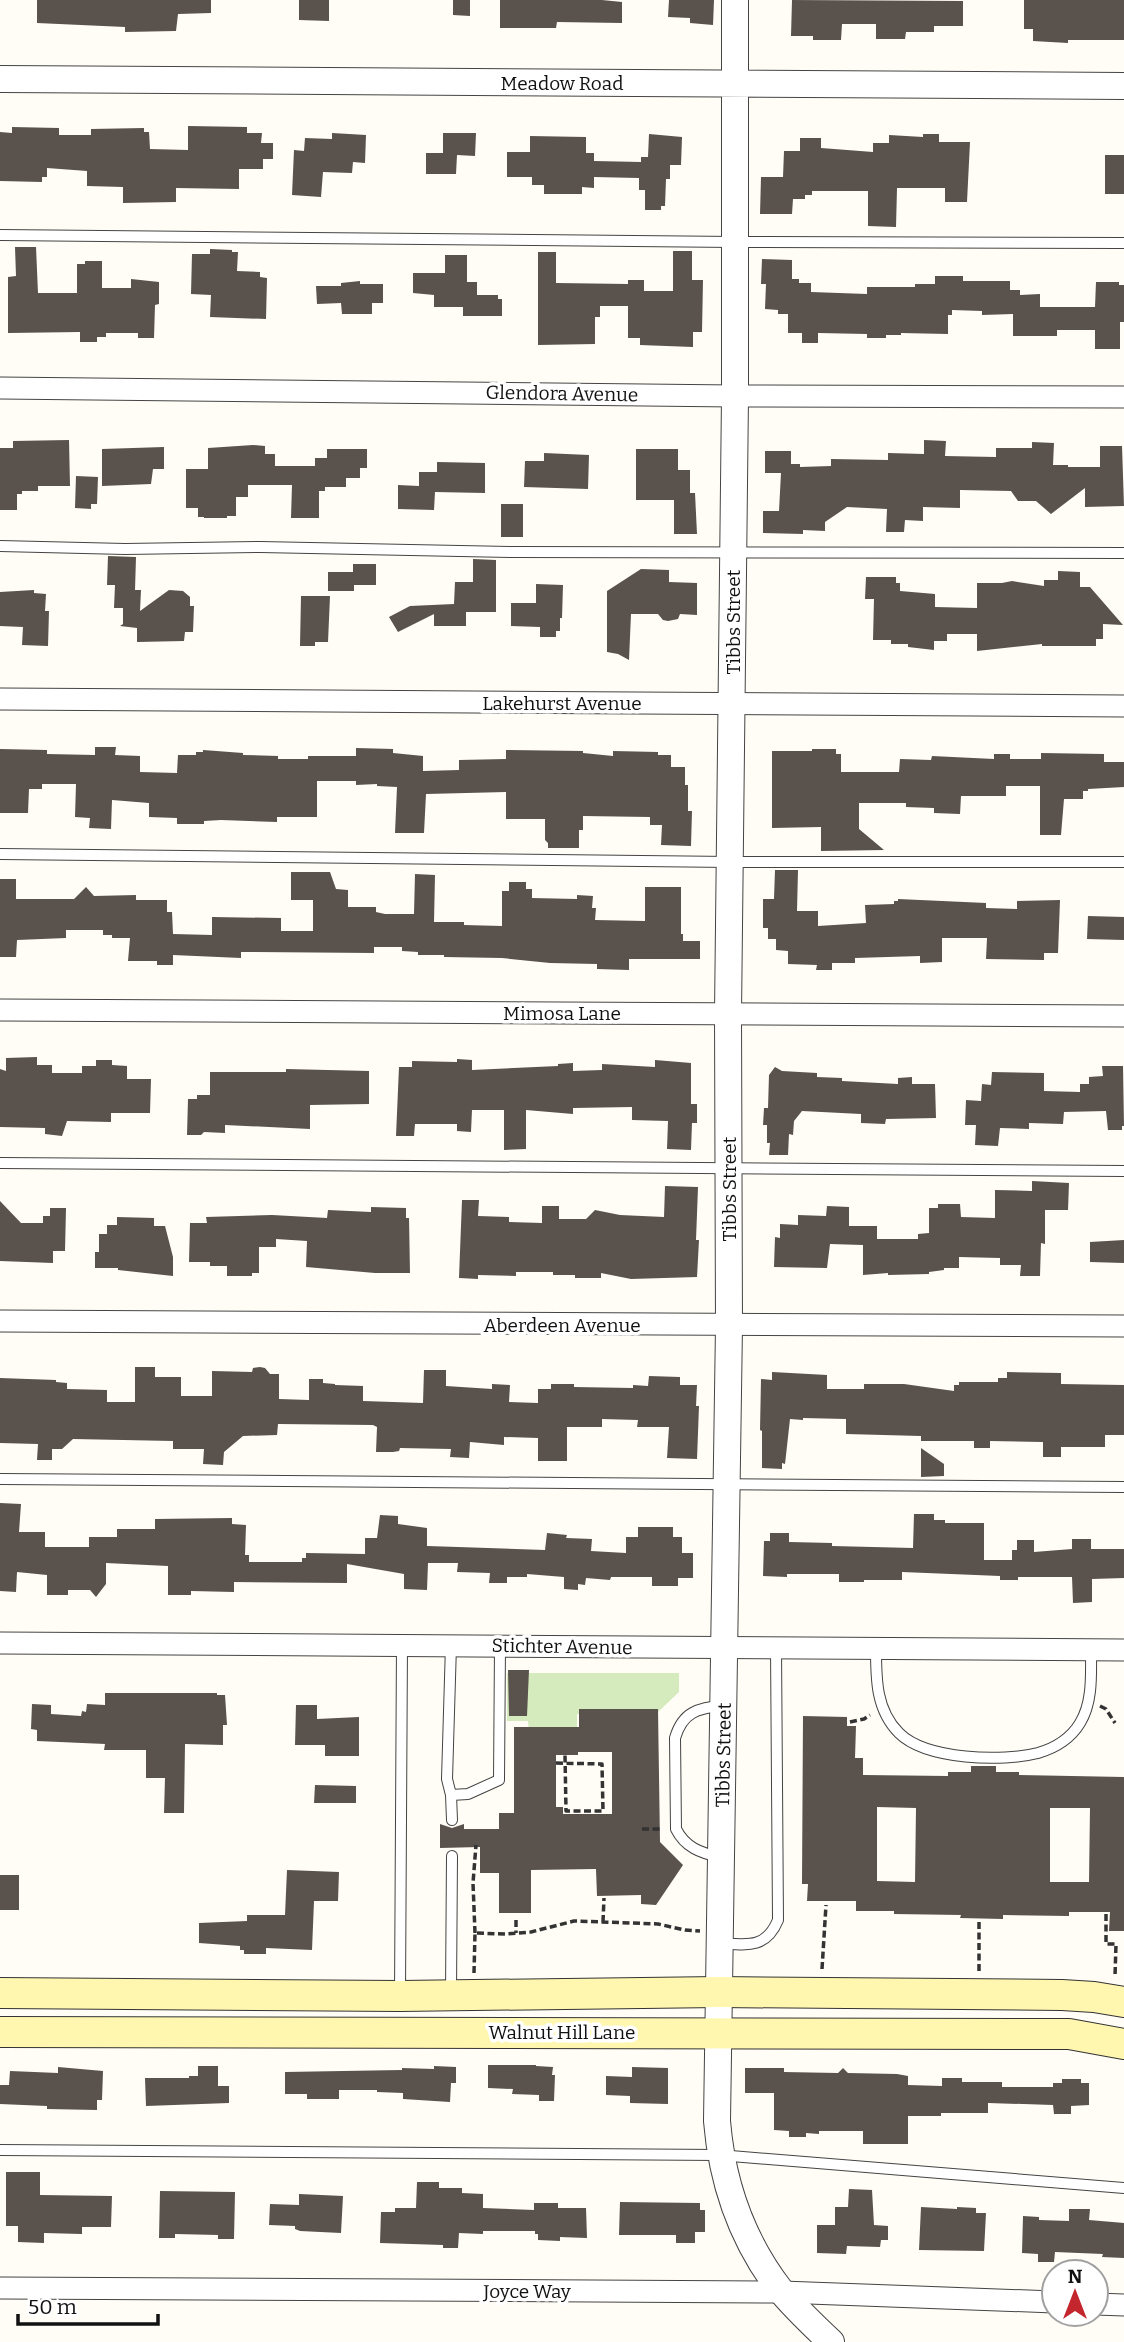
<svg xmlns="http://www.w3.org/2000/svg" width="1124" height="2342" font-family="Bitter,serif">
	<rect width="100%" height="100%" fill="#fffdf5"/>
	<path fill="#d5ebbd" d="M507,1673H679V1692L658,1712L577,1714V1732H529L528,1721H507Z"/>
	<path fill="#5a524d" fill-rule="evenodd" d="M37,0H211V13L178,14L176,31L125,32V27L37,23Z
		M299,0H329V21L299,20Z
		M453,0H470V16L453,15Z
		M500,0H602L622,2V23L557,22L556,28H500Z
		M669,0H714L713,25L690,23V18L668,17Z
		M792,0L963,1V26H934V32H906L905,39H876V24H842L841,40H813V36H791Z
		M1024,0H1124V40H1068V43L1033,41V29H1024Z
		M188,126L247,127V133H262L261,143H273V159H263V169H239V189L176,188V202L123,203V187L87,186V171L47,168V177H42V182L0,181V132L12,133V127L59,128V135H91V129L144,128V132H149L150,149L188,150Z
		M332,133L366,135L365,163L353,162L352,173L323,172L321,197L292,195L294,150L304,151L305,138L332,139Z
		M443,133H476L475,156L457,155L456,174H426V153H443Z
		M649,134L682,137L681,165H670V179H666L665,206H661V210H645V190H639V178L594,177V188L582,187V194H544V185H532V177H507V152H530V136L586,137V153H594V161L641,162V157H648Z
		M923,134H939V142H970L967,202H945V188H897L896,227L868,226V191H812V195H805V199H793L792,214H760L761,177H783L784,151H800V138H821V148L873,152V143H889V135L923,137Z
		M1105,155H1124V194H1105Z
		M15,247H36L38,293H77V264H85V261H102V288H131V279L159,282V304L155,305L154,338H138V333H106V337H97V342H80V332L8,333V277L16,276Z
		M210,249L232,250V252H238L237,271L260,272V277L267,278L266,319L210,317L211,295L191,294L192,254H210Z
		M673,251H692V280H703L702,332H693V347L640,345V338H628V306H600V317H595V344L538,345V252H556V283L628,284V280H644V291H673Z
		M445,255H467V282H477V295H498V299H502V316H463V307H434V295L413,293V273H445Z
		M762,259L792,260V279H799V283H811V292L867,294V287H915V284H935V276H963V281H1010V290H1020V295L1040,294V307H1095L1096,282H1119V285H1124V322H1120V349H1095V330H1057V336H1013V314L982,315V311L952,310V315H948V334L901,333V335H886V338H867V334L818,333V343H802V333H788V314H778V310L765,309L766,284H761Z
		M360,281V284H383V303H372V314H342L341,303L317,304L316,286H341V283Z
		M69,440L70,486H38V491H22V494H17V510H0V448H13V441Z
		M924,440L946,441L945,456L996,457V448H1032V442L1054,443L1053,465H1068V467H1100V446H1122L1124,506L1085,507V488L1051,514L1036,501H1018L1011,491L960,490V508L923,507V521L905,520L904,532H886L887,509L847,507L825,522V531L803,530V534L763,533V511H779L781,473H765V451H791V464H800V467L831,466V459L888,460V453L924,454Z
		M253,445L265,446V454H275V466H315V458H327V449H367V468H360V478H346V487H325V491H319V518H291L292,485H248V497H236V516H227V518H204V517H198V508H186V469H208V448Z
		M164,447V469H153L151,484L102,486V449Z
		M636,449H678V470H690V493H695L697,534H674V500H636Z
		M544,453L589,455L588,489L524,487L525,461H544Z
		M437,462L485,463V493L435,492L434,510L398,509V485L419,486V472H437Z
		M76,476L98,477L97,504H91V509L75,508Z
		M501,504H523V537H501Z
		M108,556L136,557L135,590H141L140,611L169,590L183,591L190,597V606H194L193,632H185L184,641L137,642V628L120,626L123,624V608H114L115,585H107Z
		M473,559L496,560V612H466V626H434V614L398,632L389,617L410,606L454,604L455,582H473Z
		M353,564H376V585H354V591H328V572H353Z
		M641,569L669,570V582L697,583V615L680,614L678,619L668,621L663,620L658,614H631L629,660L618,654L607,652V591Z
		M1058,571L1080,572V587H1090L1123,625L1103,624V639H1096V646H1042V644L977,651V634H947V641H934V650L908,647V644H891V640H873L874,599H865L866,577H896V583H900V591L935,594V607L977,608V583H1002L1012,581L1044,586V580H1058Z
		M536,584L563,585L562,618H560V631H556V637H540V627L511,626V603H536Z
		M34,590V593L46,594L45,611H49L48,646L22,645L23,627L0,626V592Z
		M301,596H330L328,642H315V646H300Z
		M95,747H116L115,755L140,756V772L177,773L178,755H196V752H203V750L243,753V755L278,756V759H308V756H356V748L393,749V753L423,756V771L459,770V760L506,759V750L583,751V753L613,756V751L658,752V755H671V767H685V785H688V811H692L691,846L661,845L662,825H650V817L583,816V830H579V848H548V843L545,840V819H506V792L426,794L424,833H395L397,787L377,786V784L356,785V781H317V817H277V822L221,820L204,821V824H177V818L149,817V803L112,800L111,829L89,828L90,818L75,817L76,784H42V789H29L28,813H0V749L47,750V754L95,755Z
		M812,749H836V754H841V772H899L900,759L931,760L932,756L994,759V754H1010V759H1041V753L1104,754V762H1124V787L1088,789V791H1083V799H1064L1061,835H1040V786H1006V796H961L960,814L934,813V808L906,807V803H859V829L884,850L821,851V827L772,828V751H812Z
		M775,870H798L797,911H818V926L866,923L865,905L894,904V901H898V899L986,903V908L1017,909V901L1060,900L1058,953H1044V960L986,959L987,938H942V962L920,963V956L855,958V963H832V970H816L817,965L788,964V951L776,950V939H768V928H763V899H774Z
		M291,872H330L336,889L348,890V907H376V912L385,914H414L415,874L435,875L434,922H464V925L502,926V891H509V882H526V889H532V898L577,899V895L593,896L592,908H596L595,920L645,921V887H681V934H683V941H700V959H629V970L597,969V964L550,963L502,958L444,957V955H418V952L402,951V947H374V953L241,952V958L173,955V965H157V961H128L130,938H112V935H103V930H66V938L17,940L16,957H0V879H16V899H74L86,887L94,896L136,895V900H167V912H172L173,934L212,935V917L281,918V931H313V900H291Z
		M1088,916L1124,917V940L1087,939Z
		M37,1057V1065H52V1073H82V1066H96V1060H112V1065L127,1066V1079H151L150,1113H111V1122L67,1121L62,1136L45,1134V1128L0,1127V1069L6,1071V1058Z
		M457,1059L472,1060V1070L558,1066V1064L573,1063V1071L602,1070V1064L655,1067V1060L691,1063V1104H697V1123H692L691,1150L667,1149L668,1121L632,1120V1107L573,1108V1114L526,1110V1149L504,1150V1110H472L471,1132L457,1131V1124H415L414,1136H396L399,1067H412V1061L457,1062Z
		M1102,1066H1123L1124,1126H1122V1130H1108L1106,1111L1064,1112L1063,1124L1029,1123V1129L1000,1128L998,1146L975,1145L976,1125H965L966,1100L981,1101L982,1084L991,1085L992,1072L1044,1073V1091L1080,1092V1084H1089V1077L1103,1076Z
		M775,1067L782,1071L817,1073V1077L842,1078V1081L898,1084V1078L912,1077V1084H935L936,1118L886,1119L885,1124L861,1123V1114L802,1111L794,1121L793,1135L789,1134L788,1155H769L770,1143H767V1125H763L764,1108H768L769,1075Z
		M286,1069L369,1071V1104L310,1105V1129L225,1125V1133L204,1132L201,1135H187L188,1099H197V1095H210V1072H286Z
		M1032,1181L1069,1183L1068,1210H1045V1244L1041,1243L1040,1276H1020L1021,1265H1000V1258L959,1257V1268H944V1270L929,1272V1274L888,1275V1273L863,1275V1245L830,1244L827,1268L774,1267L775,1237L780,1238V1224L798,1225V1215L826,1216L827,1206L849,1207V1226H877V1239H918V1234L929,1233V1208H938V1204H960L961,1217L995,1218V1190L1032,1191Z
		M665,1186L698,1187L696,1240H699L697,1277L631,1279L601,1273V1278H575V1275H553V1272H516V1276L478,1275V1279L459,1278L462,1200H479L478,1216L509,1217V1222L542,1223V1206H559V1219H586L595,1210L620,1215L664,1217Z
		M0,1201L21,1223H43V1216H50V1208H66L65,1251H53V1263L0,1261Z
		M371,1207L406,1208V1218H409L410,1273H375L306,1267L307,1241L276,1239V1247H259V1273H252V1276H227V1266H210V1262H189L190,1223H207L206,1217L272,1215L327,1218L328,1210L371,1212Z
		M117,1217L154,1218V1226H165L173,1257V1276L118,1270V1268H95V1252H99V1234H107V1225H117Z
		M1124,1240V1263L1090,1262V1242Z
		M135,1367H155V1377H181V1396H212V1371L252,1372L253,1368L260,1367L265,1368L270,1374H279V1399L309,1400V1379H323V1383L335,1384V1385L363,1386V1401L423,1403L424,1370H446V1386L492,1389V1384L510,1385L509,1402L538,1403V1389H551V1384H574V1387L633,1388V1385L648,1386L649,1376L680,1377V1385H697L696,1406H699L697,1459L667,1458L669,1427H637L638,1420L602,1419V1427H567V1461H538V1438L504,1437V1445L470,1442L469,1458L450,1457L451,1449L400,1448L399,1451L393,1452H376L377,1427L373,1425L278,1424L277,1435L243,1436L224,1452L223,1465L203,1464L204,1449H173V1441L73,1439L62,1449H52V1460H37L38,1444L0,1443V1378L56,1380V1382L67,1383V1389L107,1390V1402H135Z
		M772,1372L827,1375V1389H864V1384H904L954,1391V1385H959V1382H998V1378H1007V1372L1061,1373V1384L1124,1385V1435H1105V1447H1061V1457H1043V1442L990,1441V1448H974V1441H921V1436L846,1434V1419L803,1418V1420L790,1419L785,1464L782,1463V1469L762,1468V1431L760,1430L761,1379L772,1380Z
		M921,1448L944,1464V1476L921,1477Z
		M0,1503L21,1504L19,1532H45V1547H89V1537H117V1529H155V1519L232,1518V1524L246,1525L245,1555H249V1562H302V1558H306V1553L365,1554V1538H377L380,1515L398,1516V1524L427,1528V1546L458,1547L545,1550L547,1533L567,1535L566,1538L592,1539L591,1551L626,1553V1537H638V1527H673V1537H682V1553H693V1578H678V1586H652V1577H611L610,1580L586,1578L585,1585L578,1584V1590L564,1589V1577L527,1574V1577H507V1583H489L490,1573L457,1572L458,1563H428L427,1590L404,1589V1574L347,1564V1583L234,1582V1592L191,1591V1595H168V1566L106,1563V1584L96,1597L90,1590H68V1595H47V1575L17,1572L16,1592L0,1591Z
		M914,1514H934V1520H945V1523H984V1560H1012V1550H1017V1540H1034V1552L1072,1549V1539H1091V1549H1124V1578L1092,1579V1602L1073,1603L1072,1577H1018V1580H1000V1576L902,1572V1580H864V1582H839V1574H787V1577L763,1576L764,1541H770V1533H789V1542L832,1543V1546L913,1548Z
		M508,1670H529L527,1716H509Z
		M105,1693H217V1695H225L227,1725H223V1745L185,1744L184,1813H164L165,1778H146V1750H104L105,1744L37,1741V1730L31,1729L32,1704L51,1705V1714L81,1716L82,1711L86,1712L87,1704L105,1705Z
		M296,1705H317V1719L359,1717V1756H325V1745H295Z
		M579,1709H658L660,1842L683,1865L656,1905L641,1904V1895L597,1896L596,1869L531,1870V1913H499V1873H480V1847L440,1848V1824L452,1828L464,1824V1829H499V1813H514V1727H579ZM578,1752H612V1814H563V1807H556V1755H578Z
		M803,1716L847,1717V1726H856L855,1758H863V1775L948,1776V1772H971V1766H996V1772H1019V1775L1124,1777V1931H1109L1110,1912H1069V1916L1003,1915V1919L960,1918L961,1915L894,1914V1911H856V1901H807L808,1884H802ZM877,1807L916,1808L915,1882L877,1881ZM1050,1808H1090L1089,1882H1050Z
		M315,1785L356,1786V1803H314Z
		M287,1870L339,1872L338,1901H314L312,1950L266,1948V1954H244V1950H240V1946L199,1943V1923L247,1921V1915H285Z
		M0,1875H19V1910H0Z
		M488,2065H536V2066L553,2067L552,2075H555L554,2101H539V2095L512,2094L513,2089L488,2088Z
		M198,2066H218V2086H229V2103L146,2106L145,2078H189V2076H198Z
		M434,2066L456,2067V2083H451L450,2102L403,2099V2093L377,2092V2090H339V2099H307V2094H285V2072L402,2070V2068L434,2069Z
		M58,2067L103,2071L102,2100H97V2110L47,2109V2106L0,2104V2085H9L10,2071L58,2073Z
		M632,2067L668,2068V2104L630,2103V2096L606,2095V2076L632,2077Z
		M745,2068H784V2072L838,2073L843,2068L848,2073L897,2074L908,2076V2085L942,2086V2078H962V2082H1002V2087H1053V2083H1062V2079H1081V2083H1089V2105L1071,2106V2114H1054L1053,2105L988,2103V2113H941V2116H908V2144H863V2131H819V2134L806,2133V2137H789V2131L774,2130V2093H745Z
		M6,2172H40V2195L112,2196L111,2227H82V2234L44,2233V2243L18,2242V2226H6Z
		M417,2182H439V2188H462V2193L483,2194V2208L534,2210V2203H558V2208H586L587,2238L560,2237V2241L538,2240V2234H535V2231H483V2234L459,2233L458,2248H443V2245L380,2243L381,2212H395V2208H416Z
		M849,2189L872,2190L874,2225L888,2226V2240H881L880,2247L847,2246L846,2254L817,2253V2225H835V2207H848Z
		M160,2191L235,2192L234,2239H218V2235L175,2234V2238H159Z
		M299,2194L343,2196L341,2233L300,2231L295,2229V2226L269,2225L270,2204L299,2205Z
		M620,2202L700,2203V2210H705V2232H695V2243H676V2235H619Z
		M921,2207L957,2209V2207L976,2208V2213H986L984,2251L919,2250Z
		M1069,2209H1090L1089,2220L1124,2223V2258L1102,2257L1103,2254L1055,2252L1054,2262H1038V2254L1022,2253L1023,2216L1039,2217V2220L1069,2221Z"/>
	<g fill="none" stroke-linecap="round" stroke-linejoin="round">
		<g stroke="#444" stroke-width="12">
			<path id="service" d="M0,235L734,242L1124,243
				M0,546L125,549L260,547L511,552L1124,553
				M0,854L730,862H1124
				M0,1163L1124,1171
				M0,1479L1124,1487
				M451,1645L447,1779L451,1795L468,1794L499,1780L500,1646
				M876,1649C876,1679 876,1710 899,1733C926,1760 1003,1762 1038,1753C1055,1748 1071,1738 1080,1723C1093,1702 1091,1674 1091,1650
				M451,1795L452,1820
				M720,1857C700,1853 685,1847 676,1829L675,1738C683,1711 698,1709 723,1705
				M720,1943C747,1945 766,1949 778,1920L776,1648
				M451,1992L452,1856
				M400,1995L402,1644
				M0,2150L719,2155L1124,2188"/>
		</g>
		<g stroke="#444" stroke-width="23">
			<path id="minor" d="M0,388L735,396L1124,397
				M0,699L1124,706
				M0,1010L1124,1016
				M0,1321L1124,1326
				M0,1643L1124,1650
				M0,2288L782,2292L1054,2302
				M1096,2304L1124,2305"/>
		</g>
		<g stroke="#444" stroke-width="28">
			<path id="tertiary" d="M735,0V396L728,1014L729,1326L717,2121C722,2183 743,2242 781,2291C796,2309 814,2326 831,2342
				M0,79L1124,86"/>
		</g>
		<g stroke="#333" stroke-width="32">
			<path id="secondary" d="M0,1993L400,1996L719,1992L1062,1995L1094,1997L1124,2002
				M0,2032L1069,2034L1124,2044"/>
		</g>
		<path stroke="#333" stroke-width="3.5" stroke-dasharray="7 3.5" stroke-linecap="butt" d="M1100,1706L1106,1709L1115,1723
			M850,1722L864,1719L870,1715
			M556,1763L602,1764L603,1811H566L565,1755
			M642,1829H663
			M1106,1914V1944H1116L1115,1976
			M516,1920V1933
			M603,1922L604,1898
			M979,1922V1972
			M475,1933L473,1883L476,1845
			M822,1969L826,1905
			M474,1973L475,1933L505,1934L531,1932L574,1921L658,1924L685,1930L700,1931"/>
		<use href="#service" stroke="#fff" stroke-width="10"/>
		<use href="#minor" stroke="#fff" stroke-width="21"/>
		<use href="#tertiary" stroke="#fff" stroke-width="26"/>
		<use href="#secondary" stroke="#fff6b0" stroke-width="30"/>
	</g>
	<g text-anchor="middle" stroke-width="7" stroke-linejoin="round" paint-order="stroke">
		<g font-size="19" fill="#111" stroke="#fff">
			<text x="562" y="90">Meadow Road</text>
			<text transform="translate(562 393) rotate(1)" y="7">Glendora Avenue</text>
			<text transform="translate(733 622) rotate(-90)" y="7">Tibbs Street</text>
			<text x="562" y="710">Lakehurst Avenue</text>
			<text x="562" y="1020">Mimosa Lane</text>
			<text transform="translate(729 1189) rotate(-90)" y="7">Tibbs Street</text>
			<text x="562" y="1332">Aberdeen Avenue</text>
			<text transform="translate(562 1646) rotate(1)" y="7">Stichter Avenue</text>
			<text transform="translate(723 1755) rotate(-89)" y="7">Tibbs Street</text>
			<text x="562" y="2039">Walnut Hill Lane</text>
			<text x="527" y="2298">Joyce Way</text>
		</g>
	</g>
	<g transform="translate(1075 2293)"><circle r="33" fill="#ffffff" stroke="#a0a0a0" stroke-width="2"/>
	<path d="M0-5L12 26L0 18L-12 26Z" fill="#c4262e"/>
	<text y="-10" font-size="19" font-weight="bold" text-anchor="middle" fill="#111111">N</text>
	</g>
	<path d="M18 2314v10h140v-10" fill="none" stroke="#111111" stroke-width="3.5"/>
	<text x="28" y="2314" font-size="21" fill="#111111" stroke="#ffffff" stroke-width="5" paint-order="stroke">50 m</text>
</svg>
